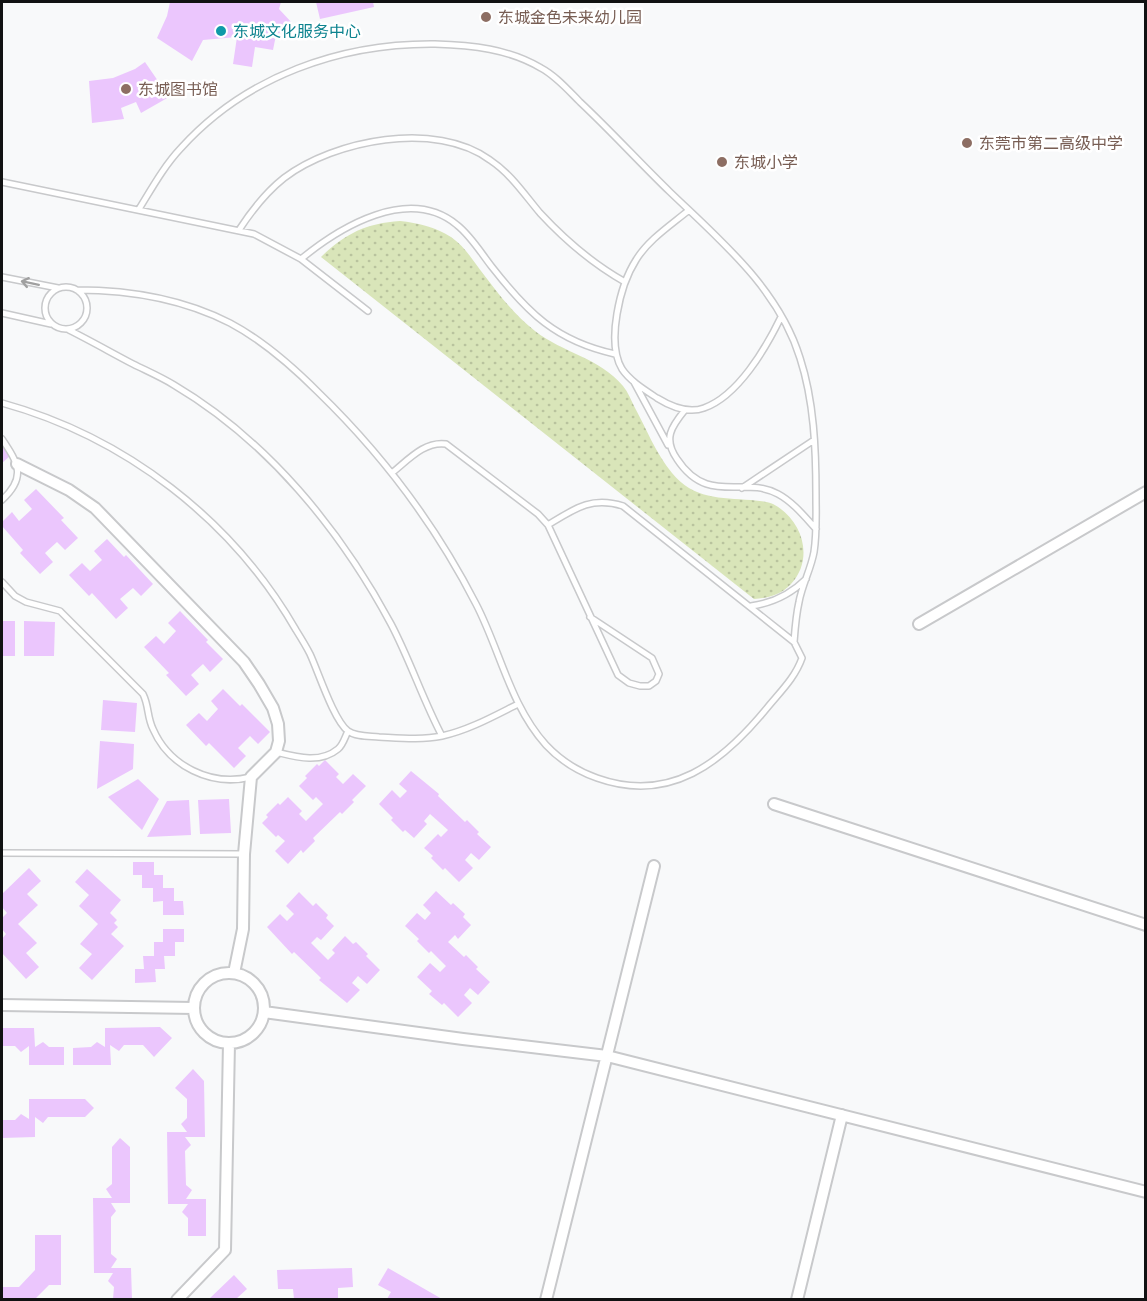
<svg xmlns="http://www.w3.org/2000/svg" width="1147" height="1301" font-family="Arial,'Noto Sans SC',sans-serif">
	<defs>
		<pattern id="garden-dots" width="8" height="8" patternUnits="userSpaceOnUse" patternTransform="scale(1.5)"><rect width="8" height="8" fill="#d9e5b9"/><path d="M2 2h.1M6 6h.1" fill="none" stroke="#b9c39e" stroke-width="1.8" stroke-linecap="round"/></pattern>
	</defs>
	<rect width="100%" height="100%" fill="#f8f9fa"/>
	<path fill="url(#garden-dots)" d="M400,221C418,223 435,227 451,237C464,246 472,259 481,271C497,292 514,315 535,331C563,353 600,358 623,386C628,392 631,400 634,406C646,428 656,454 672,473C693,499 721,498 751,500C758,501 766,501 773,504C802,519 815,558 791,584C781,595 768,598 754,599L321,257C344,234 367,223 400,221Z"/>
	<path fill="#ebc6fd" d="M170,2H281L279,9L293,24L276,35L273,50L255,47L252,67L233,64L237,37L203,40L192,61L157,38L167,16Z
		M316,2H373L374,7L320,19Z
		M145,62L169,97L141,113L136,102L121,108L124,119L92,123L89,81L113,78L135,69Z
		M2,446L10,456L2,463Z
		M36,489L64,518L61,520L78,538L65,550L57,542L45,553L53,562L40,574L20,553L23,550L2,526V522L12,512L19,521L32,509L24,500Z
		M107,539L124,557L126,555L153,584L141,596L133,588L120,599L128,608L116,619L92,593L89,596L69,575L82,563L90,571L102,560L94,551Z
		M180,611L208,640L206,642L223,659L210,672L203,664L191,675L199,684L186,696L166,675L169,673L144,647L156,636L164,644L176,631L168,623Z
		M2,621H15V656H2Z
		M24,621L55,622L54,656H24Z
		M223,689L240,706L242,704L270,732L258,744L250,736L238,748L246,756L234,768L209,743L206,746L186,725L199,713L207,721L218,709L211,701Z
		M103,700L137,703L135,732L101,730Z
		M100,741L134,744L133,769L97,789Z
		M325,760L339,774L336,777L343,784L353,774L366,786L352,800L354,802L342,814L340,812L313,838L315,841L303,853L301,850L288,864L275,851L285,841L278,835L276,837L262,823L268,817L266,815L278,803L280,805L288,797L302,811L299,814L306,821L323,804L316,797L313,800L299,786L307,778L305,776L317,764L319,766Z
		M411,771L439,794L438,796L465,822L467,820L479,832L477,834L491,847L479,860L471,853L465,860L473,868L459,882L445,868L443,870L431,858L433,856L424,848L438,834L441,837L448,830L430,814L424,821L427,824L414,838L405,830L403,832L391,820L393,818L379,804L392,790L400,798L407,791L399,784Z
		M138,779L159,799L142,830L108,797Z
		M229,799L231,833L200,834L198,800Z
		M189,800L191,835L147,837L167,801Z
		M133,862H154V875H163V888H174V901H183L184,915H163V901L153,902V888H142V875H133Z
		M29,868L41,881L27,894L38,905L18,924L37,943L26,953L39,967L26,979L2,953V939L6,934L2,929L3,923L2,918L7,913L2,907V894Z
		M87,869L121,900L110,913L117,920L114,923L118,927L111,934L124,946L92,980L79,968L92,954L80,944L98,924L79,906L89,895L75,882Z
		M436,891L451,905L453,903L465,914L463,917L471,925L458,939L455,935L448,942L464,957L466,955L478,967L476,969L490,982L478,995L470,988L464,995L472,1003L458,1017L444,1003L442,1005L429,994L432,991L417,977L430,963L440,972L446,966L431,951L429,953L417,941L419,939L405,926L417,913L425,920L431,913L423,905Z
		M299,892L313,906L316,903L328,915L326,918L334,926L321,940L317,937L311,943L328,960L335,953L332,950L345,936L353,944L356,942L368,954L366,956L380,970L367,984L358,976L352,983L360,990L347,1003L319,980L321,978L294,952L292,954L267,927L280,914L287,921L294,914L286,906Z
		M163,929H184V942H175V956H164L165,969H155L156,982L135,983V969H144L143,956H154V942H163Z
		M160,1027L172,1038L154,1057L143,1045H124L119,1051L110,1045L111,1065H73V1048L91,1047L97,1042L105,1047V1028Z
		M2,1028H34L35,1047L43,1042L49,1047H64V1065H29V1046L21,1052L15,1046H2Z
		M193,1069L204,1081L205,1137H185L191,1145L185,1151L186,1185L192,1190L186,1199H206V1236H188V1218L182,1212L188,1204H168L167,1132H187L181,1124L187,1118V1099L175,1088Z
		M29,1099H85L94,1108L85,1117H48L43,1123L35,1117V1137L2,1138V1120H15L21,1114L29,1119Z
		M120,1138L130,1147V1203H111L116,1211L111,1217V1254L117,1259L111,1268H131L132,1299H113L114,1287L108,1281L113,1273H94L93,1198H112L106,1189L112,1184V1147Z
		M35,1235H61V1285H49L35,1299H2V1287H19L35,1270Z
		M352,1268L353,1287L338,1288V1299H294L293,1289H278L277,1270Z
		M388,1268L442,1299H387L391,1292L378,1285Z
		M234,1275L247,1289L236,1299H209Z"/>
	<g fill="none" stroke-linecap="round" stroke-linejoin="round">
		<g stroke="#c8c9cb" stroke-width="8">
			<path id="lane" d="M2,182L254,234L301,259L368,311
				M139,209C152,188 164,166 181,148C246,76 341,43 435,44C472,45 509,49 541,68C556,76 568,90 580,102C611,131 639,162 670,192C720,240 779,289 800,358C814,401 816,449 816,495C816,514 817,533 814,552C811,569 802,585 799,602C796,615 795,629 794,642
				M689,210C671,225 648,240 636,260C620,285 606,342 622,369C630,381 645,390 657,398C670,406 688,414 704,408C738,396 766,348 781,317
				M239,230C252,210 265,193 284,178C334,140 436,120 490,160C511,174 524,194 540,213C565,240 593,264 625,282
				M301,259C340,227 409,185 457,225C471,236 481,253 492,267C528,313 556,341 615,354
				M2,277L58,288
				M45 308a21 21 0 1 1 42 0a21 21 0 1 1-42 0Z
				M77,290C130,290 183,299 230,323C264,341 292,366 318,392C383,455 435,524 476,604C500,650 510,705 546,745C560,760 577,771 597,778C670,804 722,763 767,708C780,692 795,678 802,658L794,642L623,506C591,496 574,509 548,525
				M2,313L51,324
				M69,330C91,341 112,353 133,364C147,371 161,377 174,385C267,440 340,529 391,624C410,660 423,700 442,736
				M634,382L668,445
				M2,403C125,437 232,519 296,630C301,638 306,646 310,654C318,671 334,721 348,731C356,737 370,736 379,737C400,738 422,740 442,736C469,730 494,716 518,704
				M685,410C671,427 663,439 677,459C708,506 743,475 778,494C793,502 805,517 816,529
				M2,439C18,463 27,477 2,500
				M393,472C409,459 425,441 446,444L538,514L548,525L618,675L629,683L640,686H649L656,681L659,674L652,658L590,617
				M742,488L814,440
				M2,582L15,596L26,602L60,611L143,694C149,706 147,717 153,729C169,766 211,787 251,777
				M751,606C773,603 790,595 806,579
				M276,752C296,757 320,764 338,749C343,745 345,737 348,731
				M2,853L244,854"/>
		</g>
		<g stroke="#c8c9cb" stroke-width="14">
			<path id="street" d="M17,464L69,490L95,508L244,662L259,684L273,708L278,724L279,741L276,752L251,777L244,854L243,929L234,973
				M919,624L1146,492
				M774,804L1146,925
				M194 1008a35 35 0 1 1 70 0a35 35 0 1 1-70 0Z
				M2,1005L194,1008
				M264,1012L463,1039L607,1056L1146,1192
				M177,1300L225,1250L229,1043
				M546,1300L654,866
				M797,1300L842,1115"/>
		</g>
		<use href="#lane" stroke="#fff" stroke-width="5"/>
		<use href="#street" stroke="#fff" stroke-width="10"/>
	</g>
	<defs><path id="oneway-shaft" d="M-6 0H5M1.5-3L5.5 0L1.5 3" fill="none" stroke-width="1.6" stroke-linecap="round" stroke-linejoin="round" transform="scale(1.5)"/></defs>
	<use stroke="#a0a0a0" href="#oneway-shaft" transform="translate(30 283) rotate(-168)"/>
	<g fill="#8d6e63" stroke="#fff" stroke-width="2">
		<circle cx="486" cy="17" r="6"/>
		<circle cx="126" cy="89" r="6"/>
		<circle cx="967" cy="143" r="6"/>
		<circle cx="722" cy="162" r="6"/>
	</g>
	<circle fill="#0f9aa8" stroke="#fff" stroke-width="2" cx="221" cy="31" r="6"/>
	<g text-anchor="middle" stroke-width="5" stroke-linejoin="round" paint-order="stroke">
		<g font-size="16" fill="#785e54" stroke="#fff" text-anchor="start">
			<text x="498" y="23">东城金色未来幼儿园</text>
			<text x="138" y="95">东城图书馆</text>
			<text x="979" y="149">东莞市第二高级中学</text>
			<text x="734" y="168">东城小学</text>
		</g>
		<g font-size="16" fill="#0d838f" stroke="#fff" text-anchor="start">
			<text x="233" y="37">东城文化服务中心</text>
		</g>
	</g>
	<rect width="1147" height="1301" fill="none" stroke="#111212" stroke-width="6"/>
</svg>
